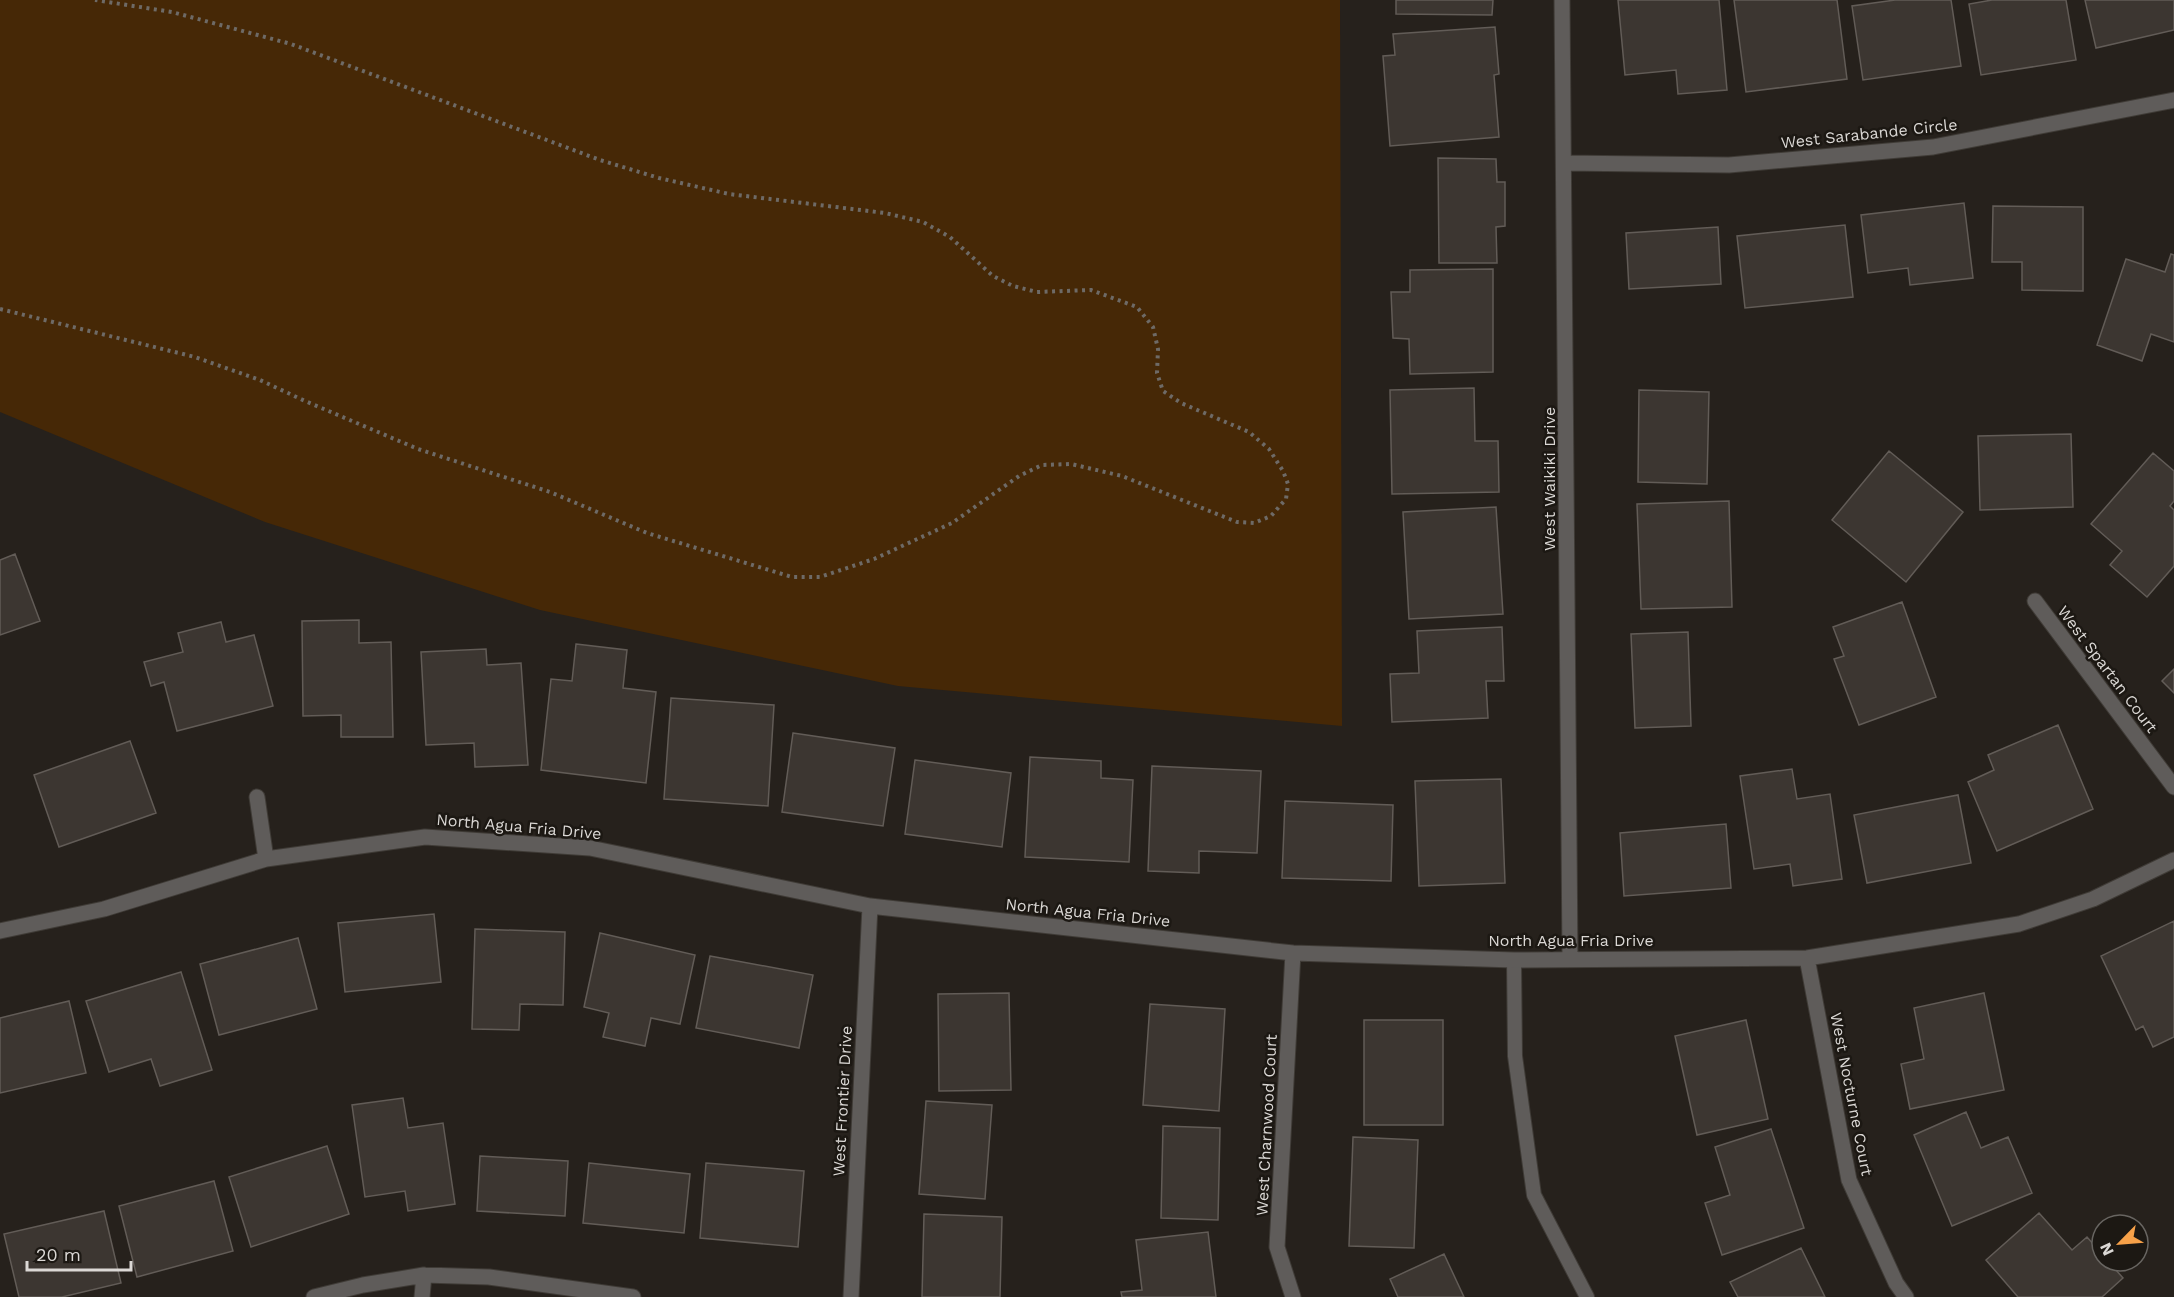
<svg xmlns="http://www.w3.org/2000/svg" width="2174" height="1297" font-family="'Work Sans',sans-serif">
	<rect width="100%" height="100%" fill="#26211c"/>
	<path fill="#462806" d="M0,0H1340L1342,726L898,686L540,610L265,522L0,412Z"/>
	<path fill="#3c3631" stroke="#625c57" stroke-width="1.5" d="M1396,0H1493L1492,15L1396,14Z
		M1618,0H1719L1727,90L1678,94L1676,70L1625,75Z
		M1734,0H1837L1847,79L1746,92Z
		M1895,0H1951L1961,66L1863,80L1852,6Z
		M1992,0H2066L2076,60L1981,75L1969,4Z
		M2085,0H2174V30L2096,48Z
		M1495,27L1499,74L1494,75L1499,137L1390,146L1383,56L1395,55L1393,34Z
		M1438,158L1496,159L1497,182H1505V226L1496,227L1497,263H1439Z
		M1964,203L1973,278L1910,285L1908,268L1868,273L1861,215Z
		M1993,206L2083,207V291L2022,290V262H1992Z
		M1845,225L1853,297L1745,308L1737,236Z
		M1718,227L1721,284L1629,289L1626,233Z
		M2171,254L2174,255V342L2151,334L2142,361L2097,345L2126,259L2165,272Z
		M1493,269V372L1410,374L1409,339L1393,338L1391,292H1410V270Z
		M1474,388L1475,441H1498L1499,492L1392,494L1390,390Z
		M1639,390L1709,392L1707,484L1638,482Z
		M2071,434L2073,507L1980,510L1978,436Z
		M1889,451L1963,512L1906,582L1832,520Z
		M2153,453L2174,471V501L2170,506L2174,510V566L2147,597L2110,565L2122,551L2091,524Z
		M1729,501L1732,607L1641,609L1637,504Z
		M1496,507L1503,614L1409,619L1403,512Z
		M15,554L40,621L0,635V560Z
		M1902,602L1936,697L1859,725L1834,659L1844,656L1833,627Z
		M359,620V643L391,642L393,737H341V715L303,716L302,621Z
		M221,622L226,642L254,635L273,706L177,731L164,682L151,686L144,662L183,652L178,633Z
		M1502,627L1504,681H1486L1488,718L1392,722L1390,674L1419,673L1417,631Z
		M1688,632L1691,726L1635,728L1631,634Z
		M576,644L627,650L623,688L656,692L646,783L541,770L551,679L572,681Z
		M486,649L487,665L521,663L528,765L475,767L474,743L426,745L421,652Z
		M2174,669V693L2162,681Z
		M671,698L774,705L768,806L664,799Z
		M2058,725L2093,809L1997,851L1968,782L1994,770L1988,755Z
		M793,733L895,748L883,826L782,812Z
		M130,741L156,813L59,847L34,775Z
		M1030,757L1101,761V778L1133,780L1129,862L1025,857Z
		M915,760L1011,773L1002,847L905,834Z
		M1152,766L1261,771L1257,853L1199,851V873L1148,871Z
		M1792,769L1797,799L1830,794L1842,879L1793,886L1790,864L1754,869L1740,776Z
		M1501,779L1505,883L1419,886L1415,781Z
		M1958,795L1971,863L1867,883L1854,815Z
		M1285,801L1393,805L1391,881L1282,878Z
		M1726,824L1731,888L1624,896L1620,833Z
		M434,914L441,982L345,992L338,923Z
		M2174,921V1037L2153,1047L2143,1026L2136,1030L2101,956Z
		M475,929L565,932L563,1005L520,1004L519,1030L472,1029Z
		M600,933L695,955L680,1024L651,1018L645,1046L603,1037L609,1013L584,1007Z
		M298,938L317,1009L219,1035L200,964Z
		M710,956L813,975L799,1048L696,1028Z
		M181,972L212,1070L160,1086L151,1059L109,1072L86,1001Z
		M1009,993L1011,1090L939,1091L938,994Z
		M1984,993L2004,1090L1910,1109L1901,1064L1924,1059L1914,1008Z
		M69,1001L86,1073L0,1093V1018Z
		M1150,1004L1225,1009L1219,1111L1143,1105Z
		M1364,1020H1443V1125H1364Z
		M1746,1020L1768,1119L1697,1135L1675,1036Z
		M403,1098L408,1128L443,1123L455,1204L408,1211L405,1191L365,1197L352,1105Z
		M926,1101L992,1105L985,1199L919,1194Z
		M1966,1112L1981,1148L2008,1137L2032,1193L1952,1226L1914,1135Z
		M1163,1126L1220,1128L1218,1220L1161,1218Z
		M1771,1129L1804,1228L1722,1255L1705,1203L1730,1195L1715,1147Z
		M1353,1137L1418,1140L1414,1248L1349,1246Z
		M327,1146L349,1214L251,1247L229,1177Z
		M480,1156L568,1161L565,1216L477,1211Z
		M589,1163L690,1174L684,1233L583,1223Z
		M706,1163L804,1171L798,1247L700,1238Z
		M214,1181L233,1251L137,1277L119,1206Z
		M104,1211L121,1283L62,1297H19L4,1234Z
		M2039,1213L2072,1250L2087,1237L2102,1254V1261H2108L2123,1278L2102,1297H2018L1986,1260Z
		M924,1214L1002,1217L1000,1297H922Z
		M1208,1232L1216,1297H1122L1121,1292L1142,1290L1136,1240Z
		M1801,1248L1825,1297H1738L1730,1282Z
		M1444,1254L1464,1297H1398L1390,1279Z"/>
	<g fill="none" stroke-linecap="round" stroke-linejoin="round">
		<g stroke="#3f3b36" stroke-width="16">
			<path id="service" d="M1514,960L1515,1056L1534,1195L1587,1297"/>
		</g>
		<g stroke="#3f3b36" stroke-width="17">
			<path id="minor" d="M1562,0L1570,958
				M1564,163L1729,165L1933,147L2174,100
				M2035,601L2174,787
				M257,797L266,859
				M0,931L104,909L266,859L425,837L590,848L870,906L1293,953L1514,960L1807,958L2019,924L2093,899L2174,860
				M1807,958L1849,1180L1896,1283L1906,1297
				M314,1297L363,1285L424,1275L489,1277L633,1297
				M422,1297L424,1275
				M851,1297L870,906
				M1293,1297L1277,1247L1293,953"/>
		</g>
		<path stroke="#6e6a66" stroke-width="4" stroke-dasharray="3 4.5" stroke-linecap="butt" d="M0,309L195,357L260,380L305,401L418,449L550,492L647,533L792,577H820L874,559L952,523L1019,476L1042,465L1071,464L1122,476L1237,522L1254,523L1271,516L1286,499L1288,484L1283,471L1269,449L1249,432L1181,403L1163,391L1157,373L1158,349L1153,327L1137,307L1091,290L1037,292L1013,286L993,276L950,237L923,222L885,213L729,194L659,178L600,160L291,44L172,12L95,0"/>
		<use href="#service" stroke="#5f5c5a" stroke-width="14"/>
		<use href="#minor" stroke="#5f5c5a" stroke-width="15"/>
	</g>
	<g text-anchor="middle" stroke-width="5" stroke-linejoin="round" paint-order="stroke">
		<g font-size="16" fill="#dbd8d5" stroke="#1c1813">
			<text transform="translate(1869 133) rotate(-6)" y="6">West Sarabande Circle</text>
			<text transform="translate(1549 479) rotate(-90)" y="6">West Waikiki Drive</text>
			<text transform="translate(2108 669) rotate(53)" y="6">West Spartan Court</text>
			<text transform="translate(519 826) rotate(5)" y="6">North Agua Fria Drive</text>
			<text transform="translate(1088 912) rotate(6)" y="6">North Agua Fria Drive</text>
			<text x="1571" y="946">North Agua Fria Drive</text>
			<text transform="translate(1852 1094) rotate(79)" y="6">West Nocturne Court</text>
			<text transform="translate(842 1101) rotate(-87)" y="6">West Frontier Drive</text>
			<text transform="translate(1266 1125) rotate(-87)" y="6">West Charnwood Court</text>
		</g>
	</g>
	<g transform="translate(2120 1243) rotate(245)"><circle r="28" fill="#1c1813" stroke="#686561" stroke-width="1.5"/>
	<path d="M0-4.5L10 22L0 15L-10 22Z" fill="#f7a149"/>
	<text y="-9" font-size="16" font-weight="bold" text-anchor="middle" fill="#dbd8d5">N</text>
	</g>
	<path d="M27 1261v9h104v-9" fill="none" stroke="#dbd8d5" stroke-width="3"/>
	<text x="36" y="1261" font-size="18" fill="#dbd8d5" stroke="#1c1813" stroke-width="4.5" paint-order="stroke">20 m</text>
</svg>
